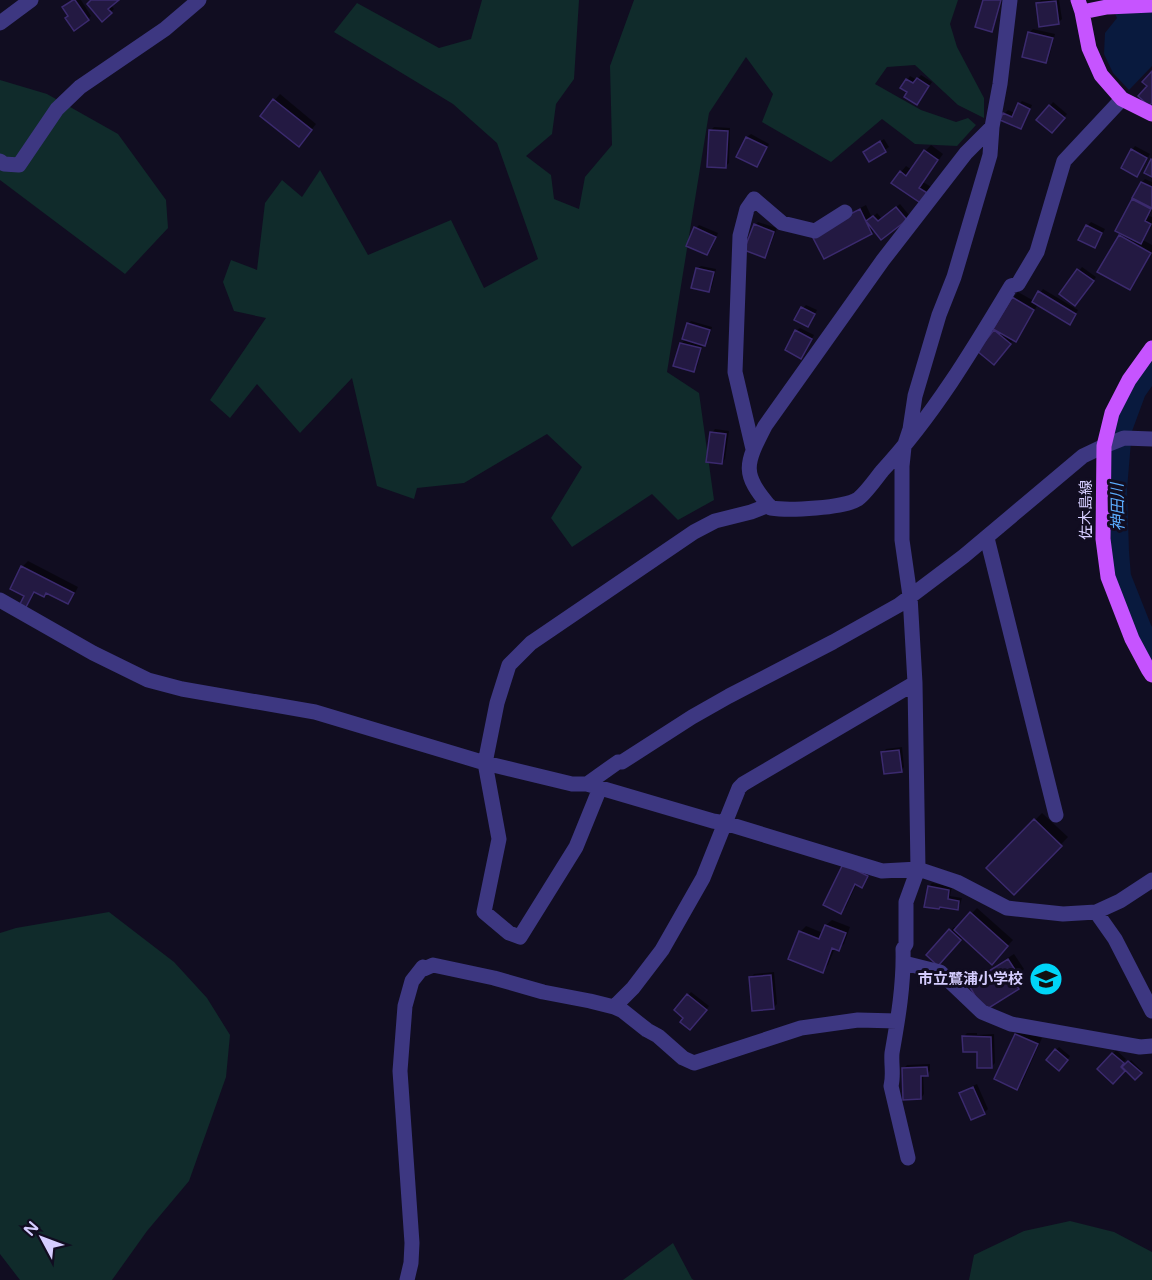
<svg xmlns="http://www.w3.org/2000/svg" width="1152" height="1280" font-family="'Varela Round','Noto Sans JP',sans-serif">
	<rect width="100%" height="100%" fill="#110d21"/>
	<path fill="#102b2b" d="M482,0H579L574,79L556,104L552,134L526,156L551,175L554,199L579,209L585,177L612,145L610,66L634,0H958L950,24L957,47L984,98V118L958,105L915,65L887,67L875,84L921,110L956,122L968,118L976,125L957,146L915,144L882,119L831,162L762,122L773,94L746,57L709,113L667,372L699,393L714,500L678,520L652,494L572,547L551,518L582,467L547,434L464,483L417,488L414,499L377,486L352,378L300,433L257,384L230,418L210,400L266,318L234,311L223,282L231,260L257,270L265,203L282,180L302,197L320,170L368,255L451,220L484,288L538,259L497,143L453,104L334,32L357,3L439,48L471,39Z
		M0,80L47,94L118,134L166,200L168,228L125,274L0,180Z
		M109,912L174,962L207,998L230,1035L226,1077L189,1181L147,1231L112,1280H20L0,1254V933L16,928Z
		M1070,1221L1114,1232L1152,1252V1280H969L974,1255L1024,1231Z
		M673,1243L692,1279L694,1280H623Z"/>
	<path fill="#091a3e" d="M1109,0L1152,5V66L1129,90L1113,73L1104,54L1105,33L1117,18Z"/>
	<path fill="#0007" d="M74,0H81L91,16L88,19L70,15Z
		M93,0H116L111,5L114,9L102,20Z
		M985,0H1002L994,27L991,30Z
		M1041,0H1059L1062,19L1058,23L1037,4Z
		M1033,29L1055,34L1049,58L1046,61L1029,33Z
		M921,75L932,82L920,100L902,87L910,76L917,80Z
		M280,94L316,124L304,139L262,115Z
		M1022,101L1032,105L1024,124L1021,127L1004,114L1008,110L1015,113L1019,104Z
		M1053,102L1067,114L1055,128L1050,106Z
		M714,127L730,128L729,163L725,167L710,131Z
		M751,134L769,144L760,162L757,165L738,156L747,137Z
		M884,139L889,147L870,160L868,149Z
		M931,145L943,154L923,182L933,188L927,197L901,172L906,166L912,170L925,151Z
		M1135,146L1150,154L1140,171L1137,175L1132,150Z
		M1145,179L1152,182V210L1149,216L1152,217V224L1143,240L1152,245V252L1135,282L1129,288L1099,271L1122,233L1117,231L1142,182Z
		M900,204L909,215L906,219L875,230L871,233L819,229L866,205L872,218L877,213L882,219Z
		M758,222L777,228L768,252L765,256L755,225Z
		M1091,222L1105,229L1098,243L1094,246L1087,226Z
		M699,225L718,233L711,250L707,254L696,228Z
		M701,266L716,269L712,287L709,290L697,269Z
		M1082,267L1096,277L1078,301L1061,294Z
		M1043,289L1078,310L1073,319L1038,304L1021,334L1015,340L1014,339L997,360L979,351L997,329L1013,298L1018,292L1034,301Z
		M806,305L817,310L811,322L808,326L803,308Z
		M691,321L712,327L708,341L705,344H703L697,367L693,370L682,343L686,339L688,324Z
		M800,328L814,335L804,353L801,357L796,331Z
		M715,429L729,431L725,459L722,463L712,433Z
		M28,561L78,587L73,597L68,602L47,591H36L30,601L25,607L26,595L22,567Z
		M902,747L904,767L901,771L883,752L886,749Z
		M1042,813L1068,837L1014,893L988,868Z
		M845,865L872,870L867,880L862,886L857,883L846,907L840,912Z
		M932,883L952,887L950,896L962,898L960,905L957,908L929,886Z
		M977,908L1013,940L992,962L963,937L938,964L928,955L954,927L957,929Z
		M832,920L850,927L844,944L838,949L835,948L828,965L822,971L800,932L806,926L823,933L826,925Z
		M1014,954L1024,969L1019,975L1023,982L1018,988L970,984L975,979Z
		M774,972L777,1004L774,1007L751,977L754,974Z
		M691,992L709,1006L693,1025L688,995Z
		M1021,1029L1042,1038L1022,1083L1016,1088V1034Z
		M967,1033H977V1035L994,1034L995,1063L992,1066L964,1036Z
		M1059,1047L1070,1056L1063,1066L1056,1050Z
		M1116,1050L1126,1059L1123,1063L1126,1065L1131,1060L1142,1071L1135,1078L1125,1069L1113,1082L1099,1069Z
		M930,1064V1071L927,1074H923L924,1094L921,1098L904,1068L907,1065Z
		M977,1084L988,1109L984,1113L961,1093L964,1090Z"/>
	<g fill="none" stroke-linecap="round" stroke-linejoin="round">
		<path stroke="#091a3e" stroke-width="24" d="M1152,365L1134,391L1120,429L1115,489L1117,552L1119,577L1140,630L1152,650"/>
	</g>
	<path fill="#231942" stroke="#3b2a6e" stroke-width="1.5" d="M73,0H75L89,20L74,31L65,18L68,16L62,7Z
		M91,0H119L108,9L112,13L102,22L87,4Z
		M983,0H1001L992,32L975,27Z
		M1056,1L1059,24L1039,27L1036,3Z
		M1028,32L1053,38L1046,63L1022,57Z
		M1152,71V103L1149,106L1138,96L1147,86L1142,82Z
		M917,78L929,86L917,105L904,97L907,92L900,88L906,79L913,83Z
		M273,99L312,130L299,147L260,116Z
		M1018,103L1030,109L1021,129L1000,120L1003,113L1012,117Z
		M1049,105L1065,118L1052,133L1036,120Z
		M709,130L728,131L726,168L707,167Z
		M746,137L767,147L757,167L736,157Z
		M880,141L886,152L869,162L863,152Z
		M1131,149L1147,158L1137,177L1121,168Z
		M924,150L938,160L919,188L929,194L922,204L891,183L900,171L906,176Z
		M1151,159L1152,160V177L1144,173Z
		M1141,182L1152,187V208L1132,198Z
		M1132,199L1151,209L1145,221L1151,224L1141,244L1115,231Z
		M896,207L907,220L881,240L866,221L873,216L878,221Z
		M860,209L872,234L824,259L811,234Z
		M754,224L774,232L765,258L744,250Z
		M1086,225L1102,233L1095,248L1078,240Z
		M694,227L716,237L707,255L686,246Z
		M1119,235L1151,253L1130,290L1097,272Z
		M696,268L714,272L709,292L691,288Z
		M1077,269L1094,281L1075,306L1059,294Z
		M1038,291L1076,314L1070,325L1032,302Z
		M1012,297L1034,310L1016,342L993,329Z
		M801,307L815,314L808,327L794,320Z
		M687,323L710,330L705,346L682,339Z
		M795,330L812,339L801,359L785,350Z
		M994,330L1011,344L994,365L977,351Z
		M680,343L701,348L694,372L673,366Z
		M710,432L726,434L722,464L706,462Z
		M21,566L74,593L68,604L46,593L44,597L34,592L25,609L19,606L24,596L10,589Z
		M899,750L902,772L884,774L881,752Z
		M1034,819L1062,846L1014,895L986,868Z
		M843,864L868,876L862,888L855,884L841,914L823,905Z
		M928,886L949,890L948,899L959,901L958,910L940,907L939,909L924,907Z
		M970,912L1008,946L992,965L954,930Z
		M825,925L846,933L839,951L832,948L823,973L788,959L799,931L819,939Z
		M949,929L961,940L938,966L926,955Z
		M1008,959L1019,976L1013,980L1019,989L984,1011L968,984Z
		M771,975L774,1009L752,1011L749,977Z
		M687,994L707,1010L690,1030L680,1022L683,1018L674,1010Z
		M1015,1034L1038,1044L1017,1090L994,1079Z
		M962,1036L991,1037L992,1068H977V1052H963Z
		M1055,1049L1068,1060L1059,1071L1046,1060Z
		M1112,1053L1124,1063L1121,1067L1125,1071L1113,1084L1097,1069Z
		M1128,1061L1142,1073L1135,1080L1122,1067Z
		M927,1067L928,1076H921V1099L903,1100L902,1068Z
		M973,1087L985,1114L971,1120L959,1093Z"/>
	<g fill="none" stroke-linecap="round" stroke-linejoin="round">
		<path stroke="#3d3781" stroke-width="15" d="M0,23L31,0
			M992,127L966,153L883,260L765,426C745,465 741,473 771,508C789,511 844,508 858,499C865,494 876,479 882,471C933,416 972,351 1011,286L1018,284L1037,252L1064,161L1122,99
			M0,161L4,164L19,165L57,109L80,87L165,29L199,0
			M753,449L735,372L740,236L747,209L754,199L782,223L815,231L845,212
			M987,538L1056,815
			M0,600L93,653L148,680L182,689L315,712L485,763L572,784H587L713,821L725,823L882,871L918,869L957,882L1007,908L1063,914L1096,912L1120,901L1152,880
			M587,784L618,762H622L692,717L729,696L833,642L899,605L964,556L1083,456L1104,446L1124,438L1152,439
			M600,788L576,847L520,937L509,933L484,912L499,839L485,763L497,703L509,665L531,643L694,532L715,521L751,512L769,505
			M1096,912L1115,939L1152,1011
			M904,963L940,972L982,1012L1011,1024L1140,1047L1152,1046
			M614,1007L623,1011L647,1030L658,1036L683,1058L694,1063L801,1028L858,1020L897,1021
			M908,1158L891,1086C894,1075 891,1064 892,1053C898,1019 904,984 903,949L906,944V902L918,869L915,683L910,596L902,540V466L904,447L910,429L915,396L939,315L954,277L990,155L992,127L1000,84L1010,0
			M407,1280L411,1263L412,1243L400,1071L405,1006L412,981L423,967L424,969L433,965L494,978L543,992L590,1001L614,1007L633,988L662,950L703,878L739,788L743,784L915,683"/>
		<path stroke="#c654ff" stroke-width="15" d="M1078,0L1082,12L1089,48L1101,75L1122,99L1152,114
			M1082,12L1107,7L1152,5
			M1152,348L1129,380L1112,413L1104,446L1103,539L1108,577L1132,639L1148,669L1152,675"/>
	</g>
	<defs>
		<g id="school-disc" transform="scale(1.725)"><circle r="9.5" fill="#00d5f8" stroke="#110d21"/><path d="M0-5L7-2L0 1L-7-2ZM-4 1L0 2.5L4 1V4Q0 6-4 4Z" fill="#111"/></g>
	</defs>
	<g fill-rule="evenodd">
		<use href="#school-disc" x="1046" y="979"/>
	</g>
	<g text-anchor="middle" stroke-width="6" stroke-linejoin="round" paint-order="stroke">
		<g font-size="15" fill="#d5cdff" stroke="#110d21">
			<text transform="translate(1086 510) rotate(-90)" y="5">佐木島線</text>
		</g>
		<g font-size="15" font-weight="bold" fill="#d5cdff" stroke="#110d21" text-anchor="end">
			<text x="1023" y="984">市立鷺浦小学校</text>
		</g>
		<g font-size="16" font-style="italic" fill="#5badff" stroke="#110d21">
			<text transform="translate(1117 507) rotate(-91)" y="6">神田川</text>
		</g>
	</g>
	<g transform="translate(42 1238) rotate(311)" stroke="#110d21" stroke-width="4.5" paint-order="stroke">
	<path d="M0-4.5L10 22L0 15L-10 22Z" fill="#d5cdff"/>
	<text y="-9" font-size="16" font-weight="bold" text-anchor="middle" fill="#d5cdff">N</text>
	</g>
</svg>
